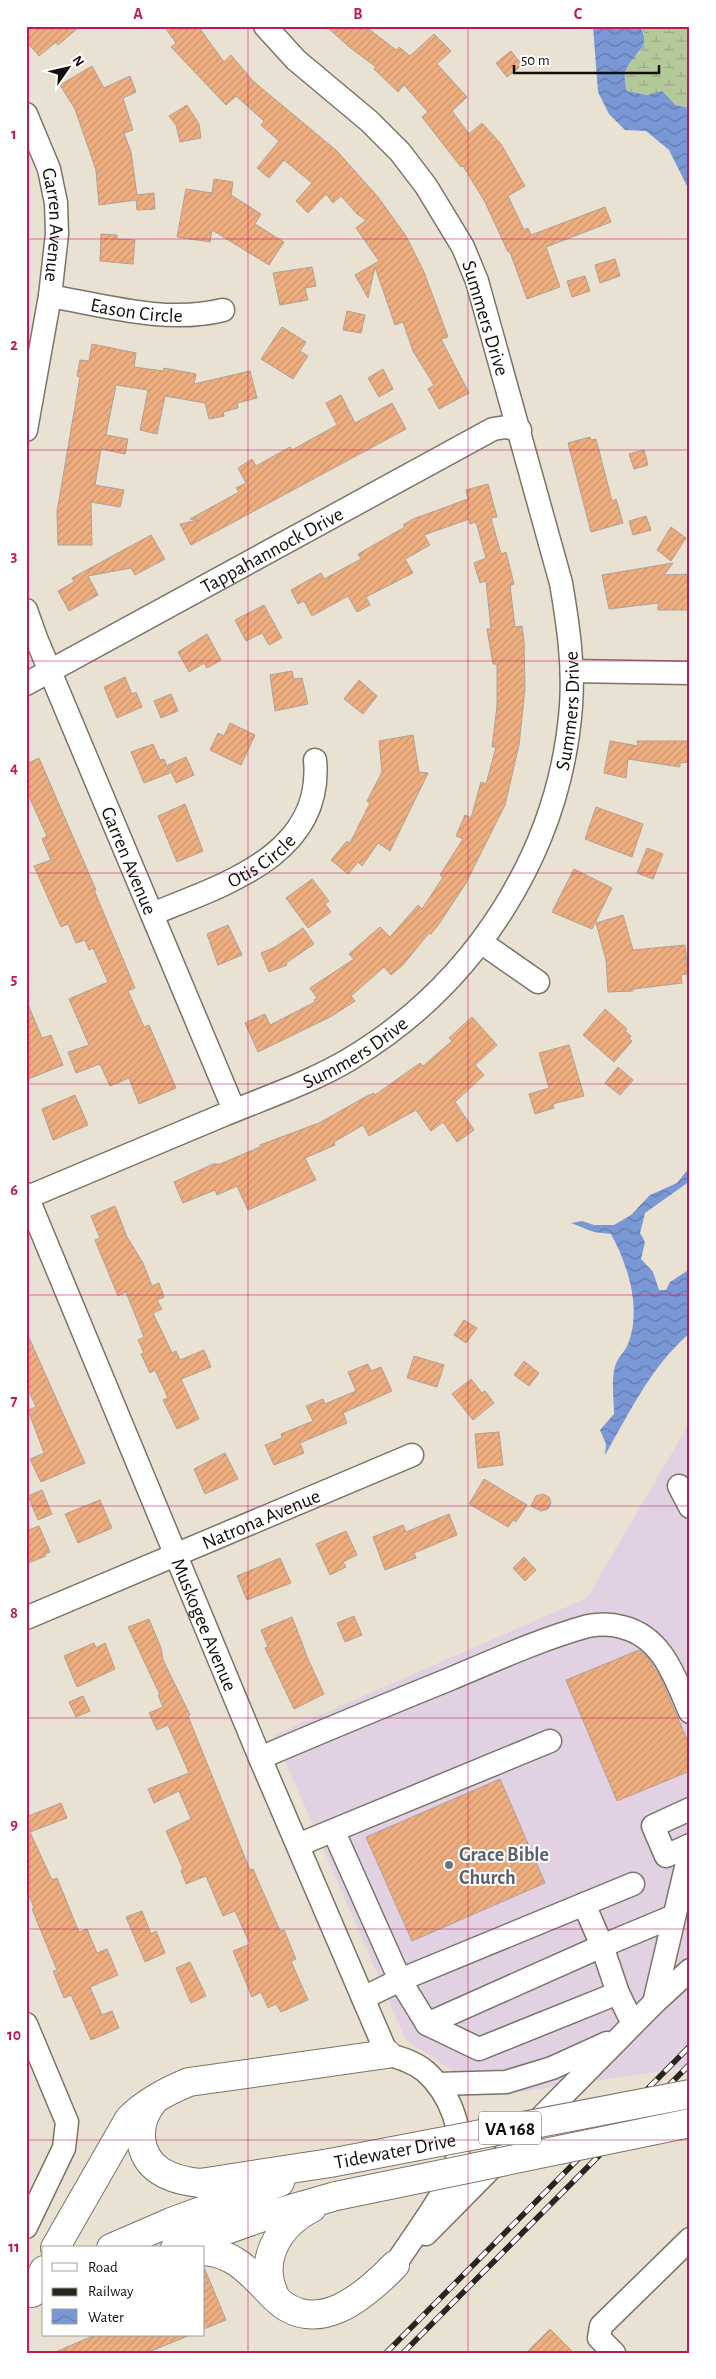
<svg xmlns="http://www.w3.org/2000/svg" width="716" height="2379" font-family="'Alegreya Sans',sans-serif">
	<defs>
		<pattern id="wetland-marsh" width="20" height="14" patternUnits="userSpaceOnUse" patternTransform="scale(1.25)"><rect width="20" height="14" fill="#b4c999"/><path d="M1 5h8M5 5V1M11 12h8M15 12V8" fill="none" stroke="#9aab82"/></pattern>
		<pattern id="water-waves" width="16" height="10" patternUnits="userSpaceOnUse" patternTransform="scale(1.25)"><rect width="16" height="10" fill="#7b98d6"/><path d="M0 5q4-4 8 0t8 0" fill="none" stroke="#637aac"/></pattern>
		<pattern id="building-hatch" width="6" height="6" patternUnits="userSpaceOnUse" patternTransform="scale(1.25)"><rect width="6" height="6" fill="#efae80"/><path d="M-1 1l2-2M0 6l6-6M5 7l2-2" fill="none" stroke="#cc946d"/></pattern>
	</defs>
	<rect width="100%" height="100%" fill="#e9e1d1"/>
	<path fill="#e2d1e3" d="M690,1422V2067L491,2096L406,2040L274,1735L587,1598Z"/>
	<path fill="url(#wetland-marsh)" d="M640,26H690V108L677,105L662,92L647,95L627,91L624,80L628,61L640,52L644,33Z"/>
	<path fill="url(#water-waves)" d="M593,26H640C657,56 615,54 627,91L647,95L662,91L676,105L690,108V192L669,150L646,131L625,130L609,114L598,92Z
		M690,1167V1181L645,1213L640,1233L645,1242L641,1259L653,1272L659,1290H666L670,1282L690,1269V1333C651,1366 630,1412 605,1455L606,1444L600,1430L614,1414C614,1399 611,1381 615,1367C616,1359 625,1352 628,1344C642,1309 628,1265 611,1234L594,1232L571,1223L582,1221L594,1225H614L631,1215L650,1195L677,1183Z"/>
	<path fill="url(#building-hatch)" stroke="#b0a197" d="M26,26H80L58,45L56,42L39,56L26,41Z
		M164,26H198L224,62L231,55L253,81L337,151L378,197L406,236L424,272L448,337L441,339L469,393L439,409L428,389L434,385L413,351L403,322L395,325L375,267L368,298L355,275L379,261L356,228L366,220L357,214L341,196L333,203L326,194L308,213L296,201L312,183L284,160L269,178L257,168L279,141L261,125L264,121L236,96L226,105L171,47L176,43Z
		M326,26H365L396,50L399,47L410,56L434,34L451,51L437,64L467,97L452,111L469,134L482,123L501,144L525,186L508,196L524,230L528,228L531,235L605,207L611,222L546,247L560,287L527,299L510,252H508L485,202L463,166L461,167L422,117L428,112L404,85L398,92L374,69L376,67L348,46Z
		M511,51L522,65L507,77L496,63Z
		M92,66L104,88L130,76L136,92L123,98L133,130L124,133L131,152L137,195L154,193L155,209L137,210L136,200L99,205L96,170L75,109L60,85Z
		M187,105L199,124L201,138L180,142L176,125L169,116Z
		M214,179L233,182L231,195L261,214L255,224L284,242L269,265L212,230L210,242L177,237L186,189L212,193Z
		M101,234L117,235V239L135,240L133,264L100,261Z
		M615,259L620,276L600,283L595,265Z
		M312,267L316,286L305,288L308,300L280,305L273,273Z
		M585,276L590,291L572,297L567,281Z
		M347,311L365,315L361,333L343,330Z
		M282,327L306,342L300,351L308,356L293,379L261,359Z
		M92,344L136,353L134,367L163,371L164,368L196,374L194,384L250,371L257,398L237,403L238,408L223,412L224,416L209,419L205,403L165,396L157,434L140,430L148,390L116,385L106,435L128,439L125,454L101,449L95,485L124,490L120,507L91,502L92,545H58L57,512L80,377L77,376L80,360L89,361Z
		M383,369L393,389L379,397L368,378Z
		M341,395L355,423L392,403L406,429L191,545L180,524L198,520L190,519L239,492L236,488L246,483L238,468L252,459L256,466L290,447L292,450L337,425L326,403Z
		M590,437L591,440L596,439L612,501L616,499L623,523L591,532L568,443Z
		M644,450L648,465L634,469L629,454Z
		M488,484L497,517L491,518L501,554L506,552L514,584L510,586L515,627L522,626L524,642L525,689L519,745L505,805L466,883L439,924L431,934L429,933L403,965L391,975L384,967L351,996L355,1001L332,1016L258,1052L245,1023L265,1014L270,1025L315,1002L314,1000L317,998L310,988L354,959L349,954L380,927L390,937L418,905L422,909L443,877L440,875L463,839L456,836L465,815L471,818L481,782L486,784L496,747H492L497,706V664H493L487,629H491L486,581L480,583L474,563L486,558L476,522L470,524L469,519L424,535L430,545L405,559L413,573L366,597L370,605L357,612L348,596L312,616L304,601L298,604L291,590L321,573L324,579L361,559L358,554L405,527L403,525L413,519L468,499L466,490Z
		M646,516L651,530L633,535L629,521Z
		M671,527L686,538L671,561L657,550Z
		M151,535L165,559L135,575L131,568L88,576L98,595L69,611L58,591L74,582L72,578Z
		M673,563L664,575L690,574V610H658V603L609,609L602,575Z
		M264,605L282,638L269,645L262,633L246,641L235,620Z
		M207,634L221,660L207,668L204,663L189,672L178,652Z
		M292,671L294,679L302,678L308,704L275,711L270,675Z
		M125,677L132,694L136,692L142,707L117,718L104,687Z
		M359,680L377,696L363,714L344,699Z
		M171,694L178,711L161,718L154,701Z
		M230,723L255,735L241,765L210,750L218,733L224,736Z
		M413,735L419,772L428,773L390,851L378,843L362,866L358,862L348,874L331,860L347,841L350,843L370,803L367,801L382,772L379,741Z
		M610,741L638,746L637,741H690V762L680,763V767L628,759L626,778L604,773Z
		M153,744L160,760L164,759L170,773L144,783L131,752Z
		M186,757L194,775L176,783L168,765Z
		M39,758L96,890H94L135,988L128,991L144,1027L149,1025L176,1088L139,1104L129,1078L110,1086L100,1064L76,1073L68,1052L89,1045L69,999L108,982L93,948L89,950L85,940L76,943L68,924L61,927L34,866L51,860L42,839L47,836L26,790V764Z
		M185,804L203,851L177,862L158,816Z
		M596,807L643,824L632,857L585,839Z
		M647,848L663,854L653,879L637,873Z
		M574,869L612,888L592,929L552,912Z
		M312,879L329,901L325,904L331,912L308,928L286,898Z
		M623,915L633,950L685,945L688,974L681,975L682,983L633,989V991L608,992L606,960L596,923Z
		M228,925L242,955L218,965L207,934Z
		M303,928L314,944L286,963L287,965L269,972L261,953L275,947Z
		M27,1002L42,1038L51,1035L63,1065L26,1080Z
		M605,1009L627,1029L625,1031L631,1036L629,1039L632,1041L614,1062L583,1035Z
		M472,1017L497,1045L475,1065L484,1075L455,1102L474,1130L457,1142L443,1122L431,1131L416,1110L369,1136L363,1125L334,1142L335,1145L305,1158L316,1180L248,1210L237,1186L217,1195L215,1190L183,1203L174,1182L213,1164H220L260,1147V1145L319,1123L367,1096L374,1093L375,1095L420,1063L423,1066L452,1041L449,1038Z
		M569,1045L584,1096L553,1104L554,1108L535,1114L529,1094L549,1088L539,1053Z
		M618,1067L633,1080L620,1095L605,1083Z
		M75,1095L88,1125L53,1140L42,1109Z
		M115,1206L127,1237L143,1263L152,1286L159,1283L164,1297L157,1300L162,1309L153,1313L172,1353L176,1351L180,1360L204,1350L211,1367L181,1379L199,1419L177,1429L163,1400L168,1398L155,1370L150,1373L141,1354L144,1353L138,1340L144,1337L126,1292L118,1296L95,1240L100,1238L91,1216Z
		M464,1320L477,1328L466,1343L454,1335Z
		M26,1331L85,1463L41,1482L30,1459L44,1453L28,1410L36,1407L26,1385Z
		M414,1356L444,1365L437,1387L407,1378Z
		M524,1361L539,1373L529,1386L514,1375Z
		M368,1364L371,1371L381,1367L392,1391L343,1413L347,1423L300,1443L304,1453L274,1465L265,1445L282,1438L281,1434L313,1421L306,1406L323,1399L325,1404L356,1391L348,1372Z
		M471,1379L482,1393L485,1391L494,1403L473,1420L452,1394Z
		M499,1432L503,1465L478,1468L475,1434Z
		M225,1453L238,1479L205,1494L194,1469Z
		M484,1479L527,1505L516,1522L513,1520L508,1527L469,1504Z
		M42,1490L52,1514L38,1520L28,1496Z
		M543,1494L549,1497L551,1503L548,1509L541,1511L531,1506L536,1496Z
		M100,1500L112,1528L78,1543L65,1514Z
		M449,1514L457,1535L414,1553L416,1558L385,1570L373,1537L403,1525L406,1532Z
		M39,1526L50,1552L45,1554L46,1556L26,1564V1531Z
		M346,1531L357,1555L343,1562L346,1567L330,1575L316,1544Z
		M524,1557L536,1570L525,1581L513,1568Z
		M280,1558L291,1583L247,1600L237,1576Z
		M354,1616L362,1635L345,1642L337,1623Z
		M292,1617L308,1659L324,1694L294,1709L265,1648L268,1647L261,1630Z
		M149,1619L161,1648L163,1660L190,1715L188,1716L250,1870L253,1869L280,1931L284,1930L296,1959L291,1961L308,2000L281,2012L276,2004L268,2008L261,1992L252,1997L233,1951L250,1944L235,1911L223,1916L206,1876L186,1884L181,1870L183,1869L166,1831L191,1819L179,1791L154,1803L148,1789L189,1773L168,1725L157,1730L149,1713L163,1707L158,1695H160L128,1627Z
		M94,1643L96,1648L105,1643L115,1669L77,1687L64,1656Z
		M639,1650L648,1658L661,1679L690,1746V1771L617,1801L566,1680Z
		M83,1696L90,1711L76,1717L69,1702Z
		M500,1779L545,1883L412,1941L366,1837Z
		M61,1803L67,1818L30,1832L52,1880L57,1878L79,1932L87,1929L97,1953L107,1949L118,1975L90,1987L102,2015L112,2011L119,2028L91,2040L71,1995L64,1998L53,1971L57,1970L32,1909L34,1908L26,1888V1817Z
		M142,1911L151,1934L156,1931L165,1953L145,1962L126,1917Z
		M190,1962L206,1996L191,2003L176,1968Z
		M204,2267L226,2320L204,2329Z
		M550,2329L574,2353H526Z
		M95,2335H188V2336L146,2353H53Z"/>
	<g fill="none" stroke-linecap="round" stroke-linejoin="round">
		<g stroke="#7c7467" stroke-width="25">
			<g id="minor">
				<path id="s1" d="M26,114L49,169L56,203L57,234L50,296L26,430"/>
				<path id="s2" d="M50,296C106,306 167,324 223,310"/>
				<path id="s3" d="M26,610L36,638L234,1110"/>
				<path d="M572,671L690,673"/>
				<path id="s4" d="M26,684L493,429L506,427L520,430"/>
				<path id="s5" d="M152,914C223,885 324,855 315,760"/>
				<path d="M482,943L538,982"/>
				<path id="s6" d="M26,1194L260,1758L387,2054C400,2058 414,2062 425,2071C450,2093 465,2131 456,2164C447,2193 412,2238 395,2265"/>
				<path id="s7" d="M28,1197C92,1170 156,1143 221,1116C264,1098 310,1083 350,1059C475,984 560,852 571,706C574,664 568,624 561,583L477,281L463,247L426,186L400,152L369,121L296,60L265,26"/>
				<path d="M679,1486L690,1507"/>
				<path id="s8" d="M26,1618L412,1455"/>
				<path d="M260,1758C323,1731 386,1705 450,1679C495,1660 541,1639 588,1626C599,1624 612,1624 622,1627C663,1637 675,1678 690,1712"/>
				<path d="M690,1809L653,1826L666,1856L690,1845"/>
				<path d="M334,1832L400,1980L427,2024L479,2049L618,1993"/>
				<path d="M298,1845L550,1741"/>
				<path d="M363,1998L400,1980L633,1884"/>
				<path d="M654,2003L690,1850"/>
				<path d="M26,2024L67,2122L64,2148L26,2227"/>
				<path d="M427,2024L602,1946L584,1904"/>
				<path d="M633,2024L618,1993L602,1946L674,1916"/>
				<path d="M438,2084L506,2082L552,2068L607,2043"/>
				<path d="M426,2234L654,2003L690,1970"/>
				<path d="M614,2353L599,2338L601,2326L690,2239"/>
			</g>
		</g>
		<g stroke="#7c7467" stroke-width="30">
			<path id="highway" d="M153,2102C144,2113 140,2124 141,2138C144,2170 171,2180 200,2183L330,2163
				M55,2248L129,2119C145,2103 167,2091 189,2082L387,2054
				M111,2248L171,2222L280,2182
				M175,2248L266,2216L336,2196
				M204,2251C236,2253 253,2276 275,2298C316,2338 364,2297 395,2265
				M32,2293L44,2270
				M276,2298C257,2262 277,2226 312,2208"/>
		</g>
		<use href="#minor" stroke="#fff" stroke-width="22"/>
		<use href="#highway" stroke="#fff" stroke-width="28"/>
		<g stroke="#28251f" stroke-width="5.5">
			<path id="rail" d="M386,2353L690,2046
				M403,2353L690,2064"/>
		</g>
		<use href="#rail" stroke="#fff" stroke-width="4" stroke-dasharray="11" stroke-linecap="butt"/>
		<g stroke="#7c7467" stroke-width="30" stroke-linecap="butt">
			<g id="highway-bridge">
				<path id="s9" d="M330,2163L690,2094"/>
				<path d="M336,2196L690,2123"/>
			</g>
		</g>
		<use href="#highway-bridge" stroke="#fff" stroke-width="28"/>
	</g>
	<path fill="none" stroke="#c2185b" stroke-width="1" stroke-opacity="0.55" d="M248,26V2353M468,26V2353M26,239H690M26,450H690M26,661H690M26,873H690M26,1084H690M26,1295H690M26,1506H690M26,1718H690M26,1929H690M26,2140H690"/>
	<circle fill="#6b7280" stroke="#fff" stroke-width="2" cx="449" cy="1865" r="5"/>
	<g text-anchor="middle" stroke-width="4" stroke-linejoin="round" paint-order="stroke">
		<rect fill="#fff" stroke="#595754" stroke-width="1" x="479" y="2111.5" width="62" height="33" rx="4"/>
		<g font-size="19" font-weight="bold" fill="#120f0a">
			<text x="510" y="2135">VA 168</text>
		</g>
		<g font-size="20" fill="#120f0a" stroke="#fff">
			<text dy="7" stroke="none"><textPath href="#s1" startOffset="116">Garren Avenue</textPath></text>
			<text dy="7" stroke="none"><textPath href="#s2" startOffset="88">Eason Circle</textPath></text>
			<text transform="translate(486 318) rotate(73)" y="7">Summers Drive</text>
			<text dy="7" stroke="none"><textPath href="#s4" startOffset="280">Tappahannock Drive</textPath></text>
			<text dy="7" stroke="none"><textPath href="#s7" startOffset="778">Summers Drive</textPath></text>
			<text dy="7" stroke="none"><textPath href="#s5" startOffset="122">Otis Circle</textPath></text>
			<text dy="7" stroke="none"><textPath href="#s3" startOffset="271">Garren Avenue</textPath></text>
			<text dy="7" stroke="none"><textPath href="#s7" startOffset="358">Summers Drive</textPath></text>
			<text dy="7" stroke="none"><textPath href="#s8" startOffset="255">Natrona Avenue</textPath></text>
			<text dy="7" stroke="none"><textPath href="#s6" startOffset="466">Muskogee Avenue</textPath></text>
			<text dy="7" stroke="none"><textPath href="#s9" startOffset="66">Tidewater Drive</textPath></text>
		</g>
		<g font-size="20" font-weight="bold" fill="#5b616d" stroke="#fff" text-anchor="start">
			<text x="459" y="1861">Grace Bible<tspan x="459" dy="23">Church</tspan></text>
		</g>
	</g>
	<rect width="716" height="2379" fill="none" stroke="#ffffff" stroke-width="55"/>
	<rect x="42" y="2246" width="162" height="90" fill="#ffffff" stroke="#a09f9d"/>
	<rect x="52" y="2263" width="25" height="8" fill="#ffffff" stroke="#a09f9d"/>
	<text x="88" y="2272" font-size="15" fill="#120f0a">Road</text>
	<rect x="52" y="2288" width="25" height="8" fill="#28251f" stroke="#a09f9d"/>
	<text x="88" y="2296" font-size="15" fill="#120f0a">Railway</text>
	<rect x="52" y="2309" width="25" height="15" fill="url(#water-waves)" stroke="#a09f9d"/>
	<text x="88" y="2322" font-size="15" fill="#120f0a">Water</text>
	<g transform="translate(68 68) rotate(56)" stroke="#ffffff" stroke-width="4" paint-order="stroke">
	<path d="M0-4L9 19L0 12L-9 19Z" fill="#120f0a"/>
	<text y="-8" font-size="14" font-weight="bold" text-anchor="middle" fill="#120f0a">N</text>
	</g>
	<path d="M514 65v8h145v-8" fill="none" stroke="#120f0a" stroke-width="2.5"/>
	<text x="521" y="65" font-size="15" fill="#120f0a" stroke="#ffffff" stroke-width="4" paint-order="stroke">50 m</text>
	<rect x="28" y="28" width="660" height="2324" fill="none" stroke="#c2185b" stroke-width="2"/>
	<g font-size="16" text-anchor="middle" font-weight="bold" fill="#c2185b">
		<text x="138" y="19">A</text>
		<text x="358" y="19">B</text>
		<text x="578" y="19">C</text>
		<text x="14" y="139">1</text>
		<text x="14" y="350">2</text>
		<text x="14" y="561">3</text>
		<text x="14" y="773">4</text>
		<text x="14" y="984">5</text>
		<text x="14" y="1195">6</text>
		<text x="14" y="1406">7</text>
		<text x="14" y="1618">8</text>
		<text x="14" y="1829">9</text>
		<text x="14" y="2040">10</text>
		<text x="14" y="2252">11</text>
	</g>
</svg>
